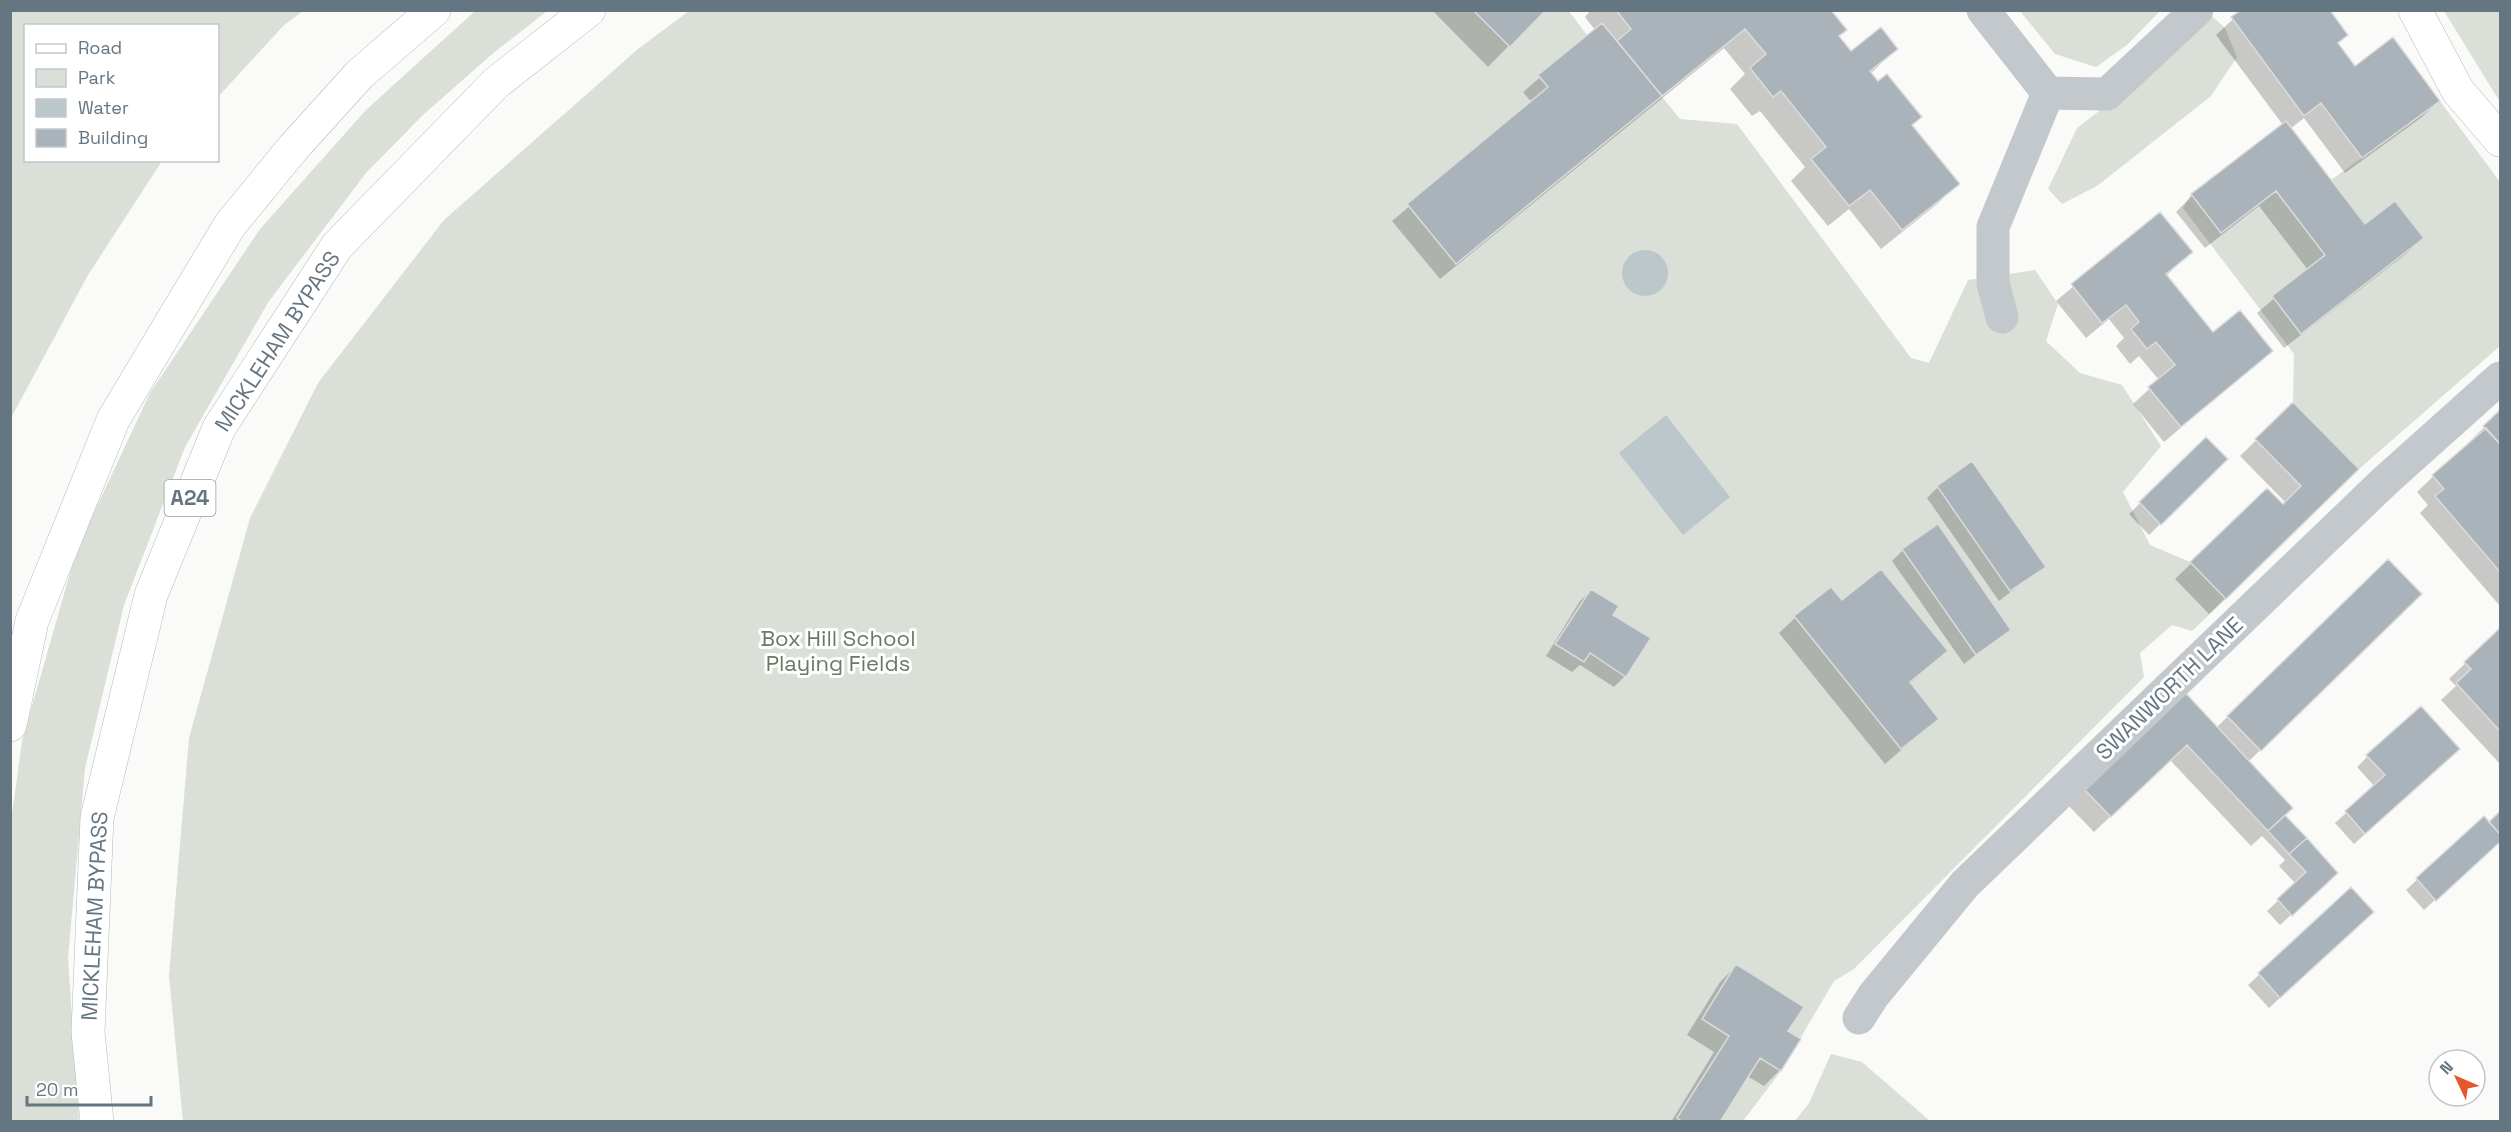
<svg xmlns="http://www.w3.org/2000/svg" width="2511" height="1132" font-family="'Space Grotesk',sans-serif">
	<rect width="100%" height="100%" fill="#fafaf8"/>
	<path fill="#dadfd7" d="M1568,10L1587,35L1602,23L1680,119L1737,124L1911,358L1929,363L1968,280L2035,270L2058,304L2046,341L2080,373L2122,385L2161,446L2123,492L2150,545L2190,562L2226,599L2192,631L2172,625L2140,653L2144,677L1854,969L1834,981L1781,1071L1743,1121L183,1122L169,976L189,738L250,518L318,383L444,220L638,49L689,11Z
		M10,11H303L283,26L218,97V26H26V160L162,161L88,275L11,418Z
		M475,11H547L491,55L423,115L366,173L269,301L185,447L124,605L85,768L68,958L79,1121L11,1122L10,829L22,741L77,549L150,393L260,229L366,110Z
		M2020,11H2160L2127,45L2096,67L2055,54Z
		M2206,11L2225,28L2237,57L2211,96L2097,186L2062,204L2048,189L2077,128L2133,85Z
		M2444,11H2500V102Z
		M2440,101L2500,182V346L2359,469L2293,402L2294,354L2183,208L2191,194L2286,121L2331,180Z
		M1831,1054L1862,1062L1930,1121H1795L1809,1103Z"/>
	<path fill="#bbc7cb" d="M1622 273a23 23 0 1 1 46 0a23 23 0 1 1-46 0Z
		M1666,415L1730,497L1683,535L1619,453Z"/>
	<path fill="#0003" d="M1432,10H1544L1488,67Z
		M1591,10H1829L1838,37L1851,53L1896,49L1870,74L1958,184L1937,204L1881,249L1849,209L1828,226L1791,181L1805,167L1760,111L1752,116L1730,89L1745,74L1724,48L1440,279L1392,221L1532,103L1523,92L1595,30L1585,17Z
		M2243,10L2346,35L2337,44L2355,68L2439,101L2422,117L2345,173L2304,118L2290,129L2365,226L2422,238L2406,254L2284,348L2257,313L2308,270L2259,206L2205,248L2176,212L2192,196L2283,125L2216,35Z
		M2160,214L2191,252L2166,276L2213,334L2271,351L2164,442L2133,404L2159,380L2139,356L2130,364L2116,346L2124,338L2109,319L2086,338L2056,301Z
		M2293,404L2357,469L2209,614L2175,579L2267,490L2283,506L2286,503L2240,456Z
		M2500,412V606L2420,513L2428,505L2417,492Z
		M2206,439L2226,459L2149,535L2129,514Z
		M1938,487L2044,566L1999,601L1927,498Z
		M1903,550L2009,629L1964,664L1892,561Z
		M2388,561L2419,594L2248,762L2275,823L2325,884L2280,925L2267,911L2296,884L2279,866L2285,860L2262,836L2251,846L2170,760L2094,832L2069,806L2085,790L2216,728Z
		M1591,590L1611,616L1625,676L1614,687L1580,665L1572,672L1546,656L1580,601Z
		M1842,602L1946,651L1909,684L1937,719L1885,764L1779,633L1796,617Z
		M2500,630V764L2441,700L2456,686L2449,679Z
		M2368,756L2447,760L2354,844L2335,823L2375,787L2357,767Z
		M2500,813V841L2424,910L2406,890L2484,818L2489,824Z
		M2351,890L2361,923L2269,1008L2248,985Z
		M1736,966L1786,1031L1780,1070L1764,1086L1747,1076L1718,1122H1671L1714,1052L1687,1035L1720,982Z"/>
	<path fill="#aab3b9" stroke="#dcdcda" stroke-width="1.5" d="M1473,10H1546L1510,47Z
		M1616,10H1831L1847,30L1839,36L1851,51L1881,27L1898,49L1870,71L1878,81L1887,74L1922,117L1912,125L1960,184L1902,230L1870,190L1849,206L1811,159L1826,147L1781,91L1773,97L1750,68L1766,54L1745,29L1662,96L1617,41L1631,29Z
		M2241,10H2330L2348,35L2338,43L2355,66L2393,37L2440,101L2362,158L2321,103L2304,116L2231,17Z
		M1602,23L1662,96L1456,264L1407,204L1548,87L1538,75Z
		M2286,121L2365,224L2395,201L2424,238L2301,334L2272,296L2325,255L2276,191L2221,233L2191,194Z
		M2160,212L2193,252L2166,274L2213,332L2240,310L2273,351L2181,427L2148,387L2175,365L2156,342L2147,349L2131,329L2139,322L2126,305L2102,323L2071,284Z
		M2293,402L2359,469L2226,599L2190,562L2267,488L2283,504L2301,486L2255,439Z
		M2500,410V444L2483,426Z
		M2486,428L2500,444V572L2435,496L2444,489L2432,475Z
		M2206,437L2228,459L2161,525L2139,502Z
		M1972,461L2046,567L2010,591L1937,486Z
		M1938,524L2011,630L1976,655L1902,549Z
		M2388,559L2422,594L2261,751L2227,716Z
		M1881,569L1948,651L1910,682L1939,719L1901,749L1794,616L1831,587L1842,600Z
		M1591,589L1619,606L1613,615L1651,638L1626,677L1590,653L1584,662L1555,644Z
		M2500,628V731L2456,683L2471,669L2464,662Z
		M2180,687L2293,808L2268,831L2187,745L2111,817L2084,789Z
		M2421,706L2460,749L2365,834L2345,811L2385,775L2366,755Z
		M2500,811V834L2489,822Z
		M2285,815L2307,838L2289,854L2268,831Z
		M2484,816L2500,834V842L2436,901L2416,878Z
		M2307,838L2338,873L2292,916L2277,899L2306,872L2289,854Z
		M2351,887L2374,912L2280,998L2258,973Z
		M1736,964L1804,1007L1788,1031L1801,1039L1781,1071L1760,1058L1720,1122H1683L1677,1118L1729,1036L1702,1019Z"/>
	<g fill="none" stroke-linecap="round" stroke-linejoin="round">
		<g stroke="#b5babe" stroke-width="34">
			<path id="major" d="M2415,10L2458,91L2500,140"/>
		</g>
		<g stroke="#b4b9bd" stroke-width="34">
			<path id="highway" d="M10,725L32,621L113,420L171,323L230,225L293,148L359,75L434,10
				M97,1122L88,1032L97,818L151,595L219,428L337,246L496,83L589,10"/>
		</g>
		<path stroke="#c3c8cc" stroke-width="33" d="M1983,10L2048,93
			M2002,317L1993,283V227L2048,93L2107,94L2197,10
			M1859,1018L1873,996L1965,884L2385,481L2500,378"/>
		<use href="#major" stroke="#fff" stroke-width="33"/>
		<use href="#highway" stroke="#fff" stroke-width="33"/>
	</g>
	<g text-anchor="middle" stroke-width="6" stroke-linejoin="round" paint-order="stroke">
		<rect fill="#fff" stroke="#939fa8" stroke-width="1.5" x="164.5" y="480" width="51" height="36" rx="4.5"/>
		<g font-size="21" font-weight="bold" fill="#657683">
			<text x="190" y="505">A24</text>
		</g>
		<g font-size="22" fill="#657683" stroke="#fff">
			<text transform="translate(277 341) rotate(-57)" y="8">MICKLEHAM BYPASS</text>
			<text transform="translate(2169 688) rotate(-44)" y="8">SWANWORTH LANE</text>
			<text transform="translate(94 916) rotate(-87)" y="8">MICKLEHAM BYPASS</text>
		</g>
		<g font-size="22" fill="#687a64" stroke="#fff">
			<text x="838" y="646">Box Hill School<tspan x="838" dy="25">Playing Fields</tspan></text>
		</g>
	</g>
	<rect width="2511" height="1132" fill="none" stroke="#657683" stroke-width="24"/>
	<rect x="24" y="24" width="195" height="138" fill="#ffffff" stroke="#c1c8cd" stroke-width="1.5"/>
	<rect x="36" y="44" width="30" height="9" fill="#ffffff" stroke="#c1c8cd" stroke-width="1.5"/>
	<text x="78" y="54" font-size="18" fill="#657683">Road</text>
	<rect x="36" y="69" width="30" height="18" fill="#dadfd7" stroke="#c1c8cd" stroke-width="1.5"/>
	<text x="78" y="84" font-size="18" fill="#657683">Park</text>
	<rect x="36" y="99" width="30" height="18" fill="#bbc7cb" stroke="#c1c8cd" stroke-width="1.5"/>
	<text x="78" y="114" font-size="18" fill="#657683">Water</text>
	<rect x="36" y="129" width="30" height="18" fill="#aab3b9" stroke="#c1c8cd" stroke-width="1.5"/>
	<text x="78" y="144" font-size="18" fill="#657683">Building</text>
	<g transform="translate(2457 1078) rotate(314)"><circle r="28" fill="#ffffff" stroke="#c1c8cd" stroke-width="1.5"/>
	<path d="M0-4.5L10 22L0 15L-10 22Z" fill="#e4572e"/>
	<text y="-9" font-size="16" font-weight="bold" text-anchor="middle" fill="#657683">N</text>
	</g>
	<path d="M27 1096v9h124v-9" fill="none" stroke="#657683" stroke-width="3"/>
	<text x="36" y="1096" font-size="18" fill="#657683" stroke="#ffffff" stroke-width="4.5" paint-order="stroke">20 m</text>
</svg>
